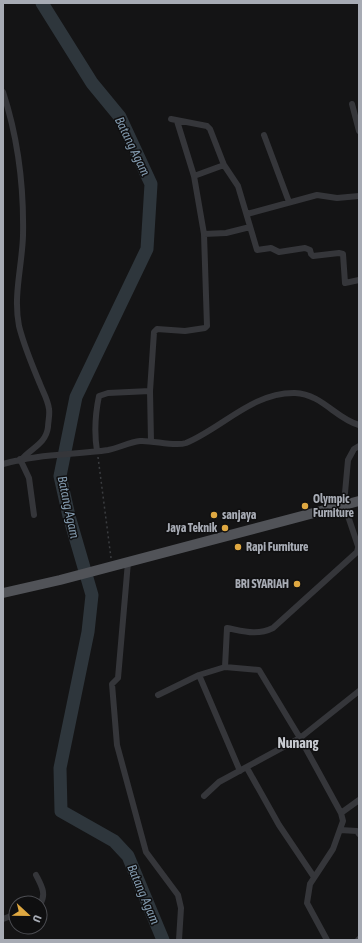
<svg xmlns="http://www.w3.org/2000/svg" width="362" height="943" font-family="'Asap Condensed',sans-serif">
	<rect width="100%" height="100%" fill="#141415"/>
	<g fill="none" stroke-linecap="round" stroke-linejoin="round">
		<path stroke="#2e363c" stroke-width="13" d="M42,3L92,83L120,117L151,184L147,249L76,397L60,476L69,516L92,595L88,632L60,768L61,811L114,841L128,856L163,940"/>
		<path stroke="#3b3d40" stroke-width="1.5" stroke-dasharray="2 3" stroke-linecap="butt" d="M98,457L111,558"/>
		<path stroke="#35363a" stroke-width="6" d="M3,92C18,138 24,188 23,236C22,266 13,296 19,326C24,346 32,365 40,384C43,392 48,400 49,409C50,415 48,422 48,427C46,444 31,448 22,459
			M352,104L359,131
			M171,119L207,126L210,129L224,165L238,186L257,250L271,248L279,252L305,248L310,250L311,254L313,256L339,253L343,254L345,283L359,280
			M264,135L289,202
			M194,176L224,165
			M247,214L317,195L337,198L359,196
			M204,234L226,233L250,227
			M150,391L151,441
			M359,446L354,449L348,460L344,504L359,549
			M97,451C94,432 95,415 99,396L108,393L150,391L154,332L157,329L185,331L205,328L207,326L204,234L194,176L177,121
			M20,459L29,478L34,515
			M3,464C37,454 73,455 108,450C119,448 129,442 140,441C153,440 174,447 186,443C222,428 253,392 295,393C322,394 336,419 359,425
			M128,562L118,678L112,684L117,745L146,852L178,895L181,908L179,940
			M225,667L227,628C243,631 257,636 273,628L357,552L358,548
			M199,675L240,771
			M158,695L199,675L225,667L259,670L300,738L219,782L204,796
			M247,768L279,825L314,877
			M341,813L359,800
			M340,830L357,831L359,834
			M36,875C41,885 47,894 40,904
			M3,919L16,914
			M327,940L307,903L310,884L333,849L343,821L341,813L300,738L359,691
			M358,940L359,939"/>
		<path stroke="#515358" stroke-width="10" d="M3,593L60,580L359,501"/>
	</g>
	<g fill="#dfa841" stroke="#0f0f10" stroke-width="1.5">
		<circle cx="305" cy="506" r="4"/>
		<circle cx="214" cy="515" r="4"/>
		<circle cx="225" cy="528" r="4"/>
		<circle cx="238" cy="547" r="4"/>
		<circle cx="297" cy="584" r="4"/>
	</g>
	<g text-anchor="middle" stroke-width="3" stroke-linejoin="round" paint-order="stroke">
		<g font-size="12" font-weight="bold" fill="#a7abb4" stroke="#0f0f10" text-anchor="start">
			<text x="313" y="503">Olympic<tspan x="313" dy="14">Furniture</tspan></text>
			<text x="222" y="519">sanjaya</text>
			<text x="217" y="532" text-anchor="end">Jaya Teknik</text>
			<text x="246" y="551">Rapi Furniture</text>
			<text x="289" y="588" text-anchor="end">BRI SYARIAH</text>
		</g>
		<g font-size="13" font-style="italic" fill="#8198ac" stroke="#0f0f10">
			<text transform="translate(133 146) rotate(64)" y="5">Batang Agam</text>
			<text transform="translate(69 507) rotate(78)" y="5">Batang Agam</text>
			<text transform="translate(144 894) rotate(67)" y="5">Batang Agam</text>
		</g>
		<g font-size="14" font-weight="bold" fill="#c7cad0" stroke="#0f0f10">
			<text x="298" y="748">Nunang</text>
		</g>
	</g>
	<rect width="362" height="943" fill="none" stroke="#a7abb4" stroke-width="8"/>
	<g transform="translate(28 915) rotate(112)"><circle r="19" fill="#0f0f10" stroke="#4c4d52"/>
	<path d="M0-3L7 15L0 10L-7 15Z" fill="#dfa841"/>
	<text y="-6" font-size="11" font-weight="bold" text-anchor="middle" fill="#a7abb4">U</text>
	</g>
</svg>
